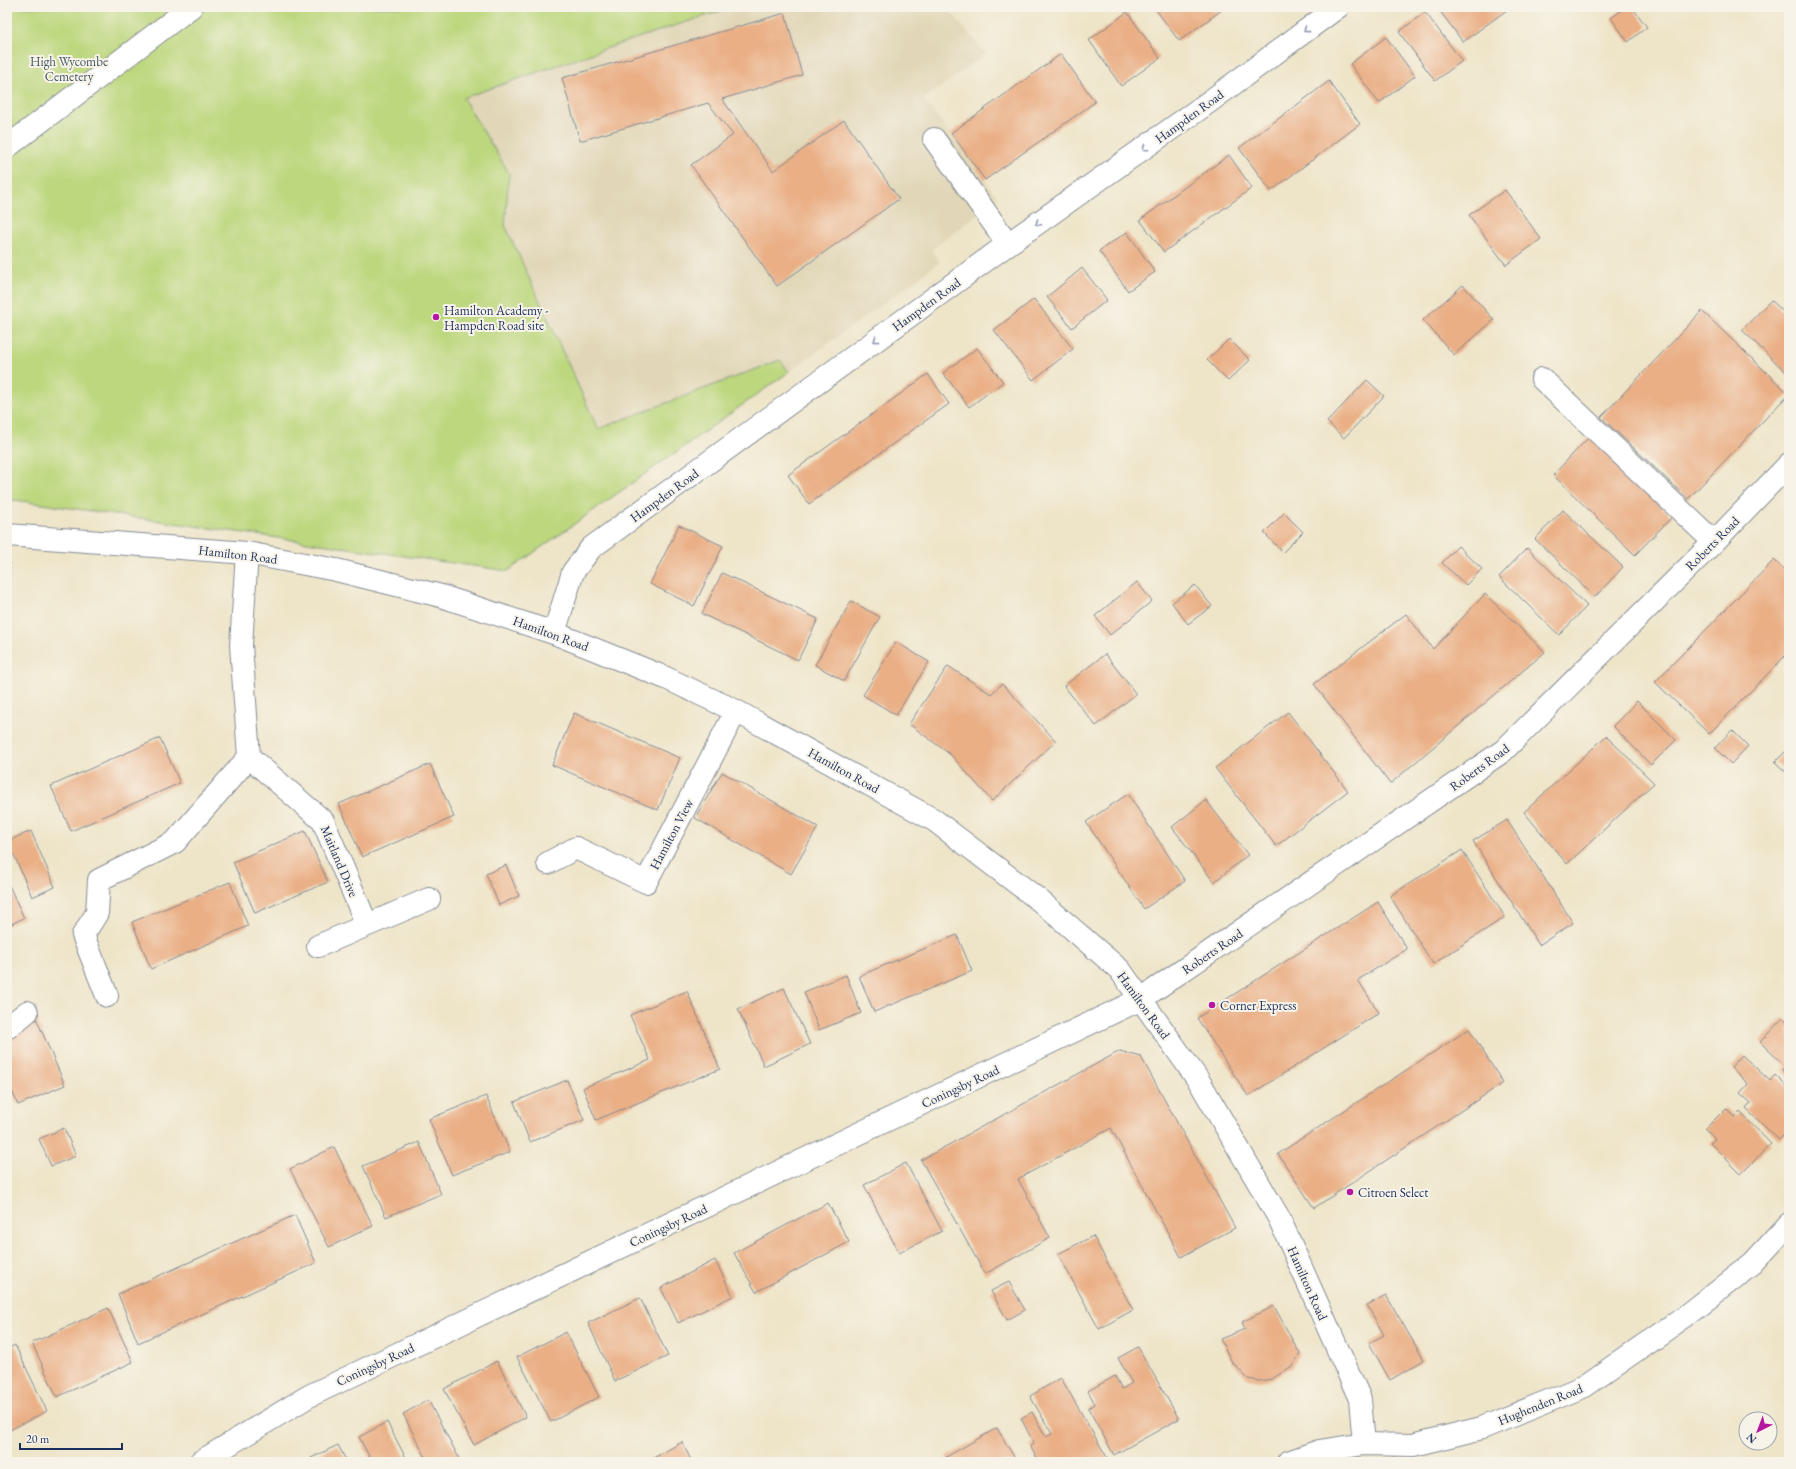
<svg xmlns="http://www.w3.org/2000/svg" width="1796" height="1469" font-family="'EB Garamond',serif">
	<rect width="100%" height="100%" fill="#f7f3e8"/>
	<filter id="ink" filterUnits="userSpaceOnUse"><feTurbulence type="fractalNoise" baseFrequency=".025" numOctaves="2"/><feDisplacementMap in="SourceGraphic" scale="8" xChannelSelector="R" yChannelSelector="G"/><feConvolveMatrix kernelMatrix="1 2 1 2 8 2 1 2 1" color-interpolation-filters="sRGB"/></filter>
	<filter id="wash" filterUnits="userSpaceOnUse"><feTurbulence type="fractalNoise" baseFrequency=".012" numOctaves="4" result="noise"/><feDisplacementMap in="SourceGraphic" scale="16" xChannelSelector="R" yChannelSelector="G"/><feGaussianBlur stdDeviation="0.9" result="paint"/><feColorMatrix in="noise" values="0 0 0 0 0 0 0 0 0 0 0 0 0 0 0 0 0 1.4 0 .05"/><feComposite in="paint" operator="in"/></filter>
	<g filter="url(#wash)">
		<rect width="100%" height="100%" fill="#eee5c9"/>
		<path fill="#e1d7b8" d="M262,7H947L986,54L924,99L998,198L932,250L940,262L789,372L508,571L7,499Z"/>
		<path fill="#bcd77d" stroke="#6c836e" d="M7,7H733L634,39L463,98L509,173L505,225L598,429L780,360L789,372L508,571L7,499Z"/>
		<g id="blocks">
			<path fill="#eaaf85" d="M1154,7H1226L1179,41Z
				M1437,7H1511L1463,42Z
				M1626,7H1632L1647,27L1628,42L1611,18Z
				M1127,12L1160,58L1121,86L1089,40Z
				M1425,12L1462,61L1435,81L1399,32Z
				M785,13L802,75L722,99L773,171L844,120L899,199L777,286L691,165L733,135L708,103L580,141L562,78Z
				M1386,37L1415,76L1379,103L1350,64Z
				M1061,54L1095,102L985,180L951,133Z
				M1329,81L1360,124L1271,191L1239,148Z
				M1229,155L1252,188L1164,252L1140,220Z
				M1505,190L1541,239L1506,265L1469,215Z
				M1127,232L1155,272L1128,291L1099,251Z
				M1082,268L1107,300L1072,328L1047,297Z
				M1463,285L1494,320L1454,355L1423,320Z
				M1034,299L1073,349L1033,380L994,330Z
				M1771,300L1789,317V375L1742,330Z
				M1702,311L1789,394L1688,499L1601,417Z
				M1229,339L1250,360L1228,381L1207,360Z
				M977,348L1003,382L969,407L943,373Z
				M928,374L949,404L809,504L788,475Z
				M1367,380L1384,396L1344,438L1327,422Z
				M1589,437L1672,517L1635,555L1553,475Z
				M1563,510L1623,567L1595,597L1535,539Z
				M1284,513L1303,532L1283,552L1264,533Z
				M679,525L723,546L694,606L650,584Z
				M1458,546L1482,569L1466,585L1442,563Z
				M1527,548L1587,606L1559,635L1499,577Z
				M1774,560L1789,574V652L1709,734L1655,682Z
				M722,573L818,619L798,660L702,614Z
				M1137,582L1152,601L1110,635L1095,616Z
				M1195,585L1212,606L1188,624L1172,603Z
				M1485,594L1545,652L1390,784L1314,684L1406,614L1433,649Z
				M851,601L880,617L844,681L815,665Z
				M896,642L929,662L896,715L863,695Z
				M1105,654L1136,694L1096,726L1064,686Z
				M948,666L991,694L1002,684L1056,741L992,801L951,755L909,724Z
				M1637,701L1676,740L1651,765L1613,726Z
				M1288,712L1348,791L1276,846L1215,768Z
				M574,713L680,758L658,810L552,765Z
				M1732,730L1748,746L1731,764L1715,748Z
				M1606,736L1654,783L1567,864L1524,812Z
				M160,738L180,783L71,831L51,786Z
				M1789,748V775L1775,762Z
				M430,764L454,817L362,857L339,804Z
				M722,772L818,827L791,874L695,818Z
				M1128,794L1185,881L1144,909L1086,822Z
				M1206,800L1248,855L1214,882L1172,827Z
				M1507,820L1573,923L1539,945L1473,841Z
				M31,831L55,887L32,897L8,841Z
				M305,831L328,882L255,913L233,862Z
				M1462,850L1505,917L1433,964L1390,896Z
				M506,865L519,896L499,905L486,874Z
				M7,881L24,918L7,926Z
				M230,882L248,926L151,969L132,922Z
				M1378,902L1407,949L1358,980L1379,1013L1248,1096L1197,1018Z
				M957,935L972,971L874,1012L859,976Z
				M846,975L861,1013L819,1030L804,992Z
				M784,988L810,1044L764,1066L738,1009Z
				M687,991L720,1069L596,1120L583,1088L650,1060L630,1015Z
				M36,1018L65,1085L18,1105L7,1079V1030Z
				M1783,1018L1789,1023V1078L1782,1070L1785,1066L1760,1042Z
				M1469,1029L1503,1083L1314,1208L1278,1154Z
				M1120,1051L1141,1057L1235,1228L1181,1257L1111,1128L1018,1179L1050,1238L985,1274L921,1160Z
				M1742,1055L1770,1081L1775,1075L1789,1089V1130L1779,1140L1746,1109L1751,1103L1740,1093L1748,1084L1731,1067Z
				M567,1080L584,1120L530,1142L514,1102Z
				M486,1096L510,1152L452,1175L429,1119Z
				M1726,1108L1735,1117L1740,1112L1771,1144L1741,1174L1710,1143L1715,1139L1705,1129Z
				M64,1128L76,1156L51,1166L39,1139Z
				M419,1142L441,1194L386,1217L363,1166Z
				M334,1147L373,1226L329,1247L290,1169Z
				M906,1163L942,1231L899,1253L864,1185Z
				M828,1203L849,1242L756,1292L734,1253Z
				M295,1215L316,1263L138,1343L118,1294Z
				M1093,1236L1133,1310L1099,1329L1058,1254Z
				M715,1260L733,1296L678,1323L661,1288Z
				M1009,1282L1025,1310L1007,1320L991,1291Z
				M1386,1295L1424,1360L1390,1380L1369,1343L1384,1335L1367,1305Z
				M640,1298L668,1356L615,1381L588,1323Z
				M1274,1306L1300,1354L1292,1366L1272,1379L1259,1381L1248,1379L1232,1362L1220,1339L1245,1329L1242,1322Z
				M108,1308L133,1362L57,1397L32,1343Z
				M566,1332L599,1397L551,1422L517,1357Z
				M15,1345L47,1411L8,1431L7,1349Z
				M1138,1347L1179,1419L1114,1455L1088,1408L1095,1404L1088,1391L1115,1376L1122,1389L1132,1383L1118,1358Z
				M497,1361L526,1417L474,1445L444,1389Z
				M1061,1378L1109,1461L1108,1462H1039L1030,1446L1034,1444L1021,1418L1032,1412L1046,1437L1052,1434L1030,1396Z
				M428,1400L459,1458L451,1462H428L403,1414Z
				M387,1422L408,1462H372L359,1437Z
				M997,1428L1017,1462H948L946,1457Z
				M682,1442L692,1462H651L650,1460Z
				M338,1445L347,1462H312L311,1458Z"/>
		</g>
	</g>
	<g filter="url(#ink)">
		<use href="#blocks" fill-opacity="0" stroke="#848a94" stroke-width="1"/>
		<g fill="none" stroke-linecap="round" stroke-linejoin="round">
			<g stroke="#848a94" stroke-width="24">
				<path id="minor" d="M934,139L1008,244
					M7,147L191,7
					M1542,379L1714,542
					M7,535L247,553L336,570L441,596L554,633L666,678L736,711L934,820L1039,900L1120,970L1199,1081L1279,1218L1360,1399L1364,1444
					M554,633L573,572L591,548L1008,244L1202,107L1338,7
					M249,757L323,821L367,925
					M548,863L576,848L646,882L736,711
					M318,946L429,899
					M107,996L83,935L97,913L99,880L175,842L249,757L241,645L247,553
					M7,1028L27,1012
					M200,1462L309,1396L1141,999L1503,751L1714,542L1789,464"/>
			</g>
			<g stroke="#848a94" stroke-width="24">
				<path id="major" d="M1288,1462L1319,1451L1364,1444L1413,1445L1482,1428L1585,1386L1684,1317L1753,1263L1789,1224"/>
			</g>
			<path stroke="#848a94" stroke-width="2.5" stroke-dasharray="1 3" stroke-linecap="butt" d="M7,620L10,563"/>
			<use href="#minor" stroke="#fff" stroke-width="22"/>
			<use href="#major" stroke="#fff" stroke-width="22"/>
		</g>
		<defs><path id="oneway-chevron" d="M-2-3.5L2.5 0L-2 3.5" fill="none" stroke-width="1.6" stroke-linecap="round" stroke-linejoin="round"/></defs>
		<g stroke="#8d97ae">
			<use href="#oneway-chevron" transform="translate(1306 30) rotate(143)"/>
			<use href="#oneway-chevron" transform="translate(1145 148) rotate(145)"/>
			<use href="#oneway-chevron" transform="translate(1038 223) rotate(145)"/>
			<use href="#oneway-chevron" transform="translate(876 340) rotate(144)"/>
		</g>
	</g>
	<g fill="#b5179e" stroke="#f7f3e8" stroke-width="1.5">
		<circle cx="436" cy="317" r="4"/>
		<circle cx="1212" cy="1005" r="4"/>
		<circle cx="1350" cy="1192" r="4"/>
	</g>
	<g text-anchor="middle" stroke-width="4" stroke-linejoin="round" paint-order="stroke">
		<g font-size="13" fill="#435966" stroke="#f7f3e8">
			<text x="69" y="66">High Wycombe<tspan x="69" dy="15">Cemetery</tspan></text>
		</g>
		<g font-size="13" fill="#1b2f5e" stroke="#f7f3e8">
			<text transform="translate(1189 116) rotate(-36)" y="5">Hampden Road</text>
			<text transform="translate(926 304) rotate(-36)" y="5">Hampden Road</text>
			<text transform="translate(664 495) rotate(-36)" y="5">Hampden Road</text>
			<text transform="translate(1712 543) rotate(-45)" y="5">Roberts Road</text>
			<text transform="translate(238 554) rotate(7)" y="5">Hamilton Road</text>
			<text transform="translate(551 633) rotate(20)" y="5">Hamilton Road</text>
			<text transform="translate(1479 767) rotate(-36)" y="5">Roberts Road</text>
			<text transform="translate(844 770) rotate(29)" y="5">Hamilton Road</text>
			<text transform="translate(671 834) rotate(-62)" y="5">Hamilton View</text>
			<text transform="translate(340 861) rotate(67)" y="5">Maitland Drive</text>
			<text transform="translate(1212 951) rotate(-34)" y="5">Roberts Road</text>
			<text transform="translate(1144 1005) rotate(54)" y="5">Hamilton Road</text>
			<text transform="translate(960 1086) rotate(-25)" y="5">Coningsby Road</text>
			<text transform="translate(668 1225) rotate(-25)" y="5">Coningsby Road</text>
			<text transform="translate(1308 1283) rotate(66)" y="5">Hamilton Road</text>
			<text transform="translate(375 1364) rotate(-25)" y="5">Coningsby Road</text>
			<text transform="translate(1540 1404) rotate(-22)" y="5">Hughenden Road</text>
		</g>
		<g font-size="13" fill="#1b2f5e" stroke="#f7f3e8" text-anchor="start">
			<text x="444" y="315">Hamilton Academy -<tspan x="444" dy="15">Hampden Road site</tspan></text>
			<text x="1220" y="1010">Corner Express</text>
			<text x="1358" y="1197">Citroen Select</text>
		</g>
	</g>
	<rect width="1796" height="1469" fill="none" stroke="#f7f3e8" stroke-width="24"/>
	<g transform="translate(1758 1431) rotate(222)"><circle r="19" fill="#f7f3e8" stroke="#9fa5b1"/>
	<path d="M0-3L7 15L0 10L-7 15Z" fill="#b5179e"/>
	<text y="-6" font-size="11" font-weight="bold" text-anchor="middle" fill="#1b2f5e">N</text>
	</g>
	<path d="M20 1443v6h102v-6" fill="none" stroke="#1b2f5e" stroke-width="2"/>
	<text x="26" y="1443" font-size="12" fill="#1b2f5e" stroke="#f7f3e8" stroke-width="3" paint-order="stroke">20 m</text>
</svg>
